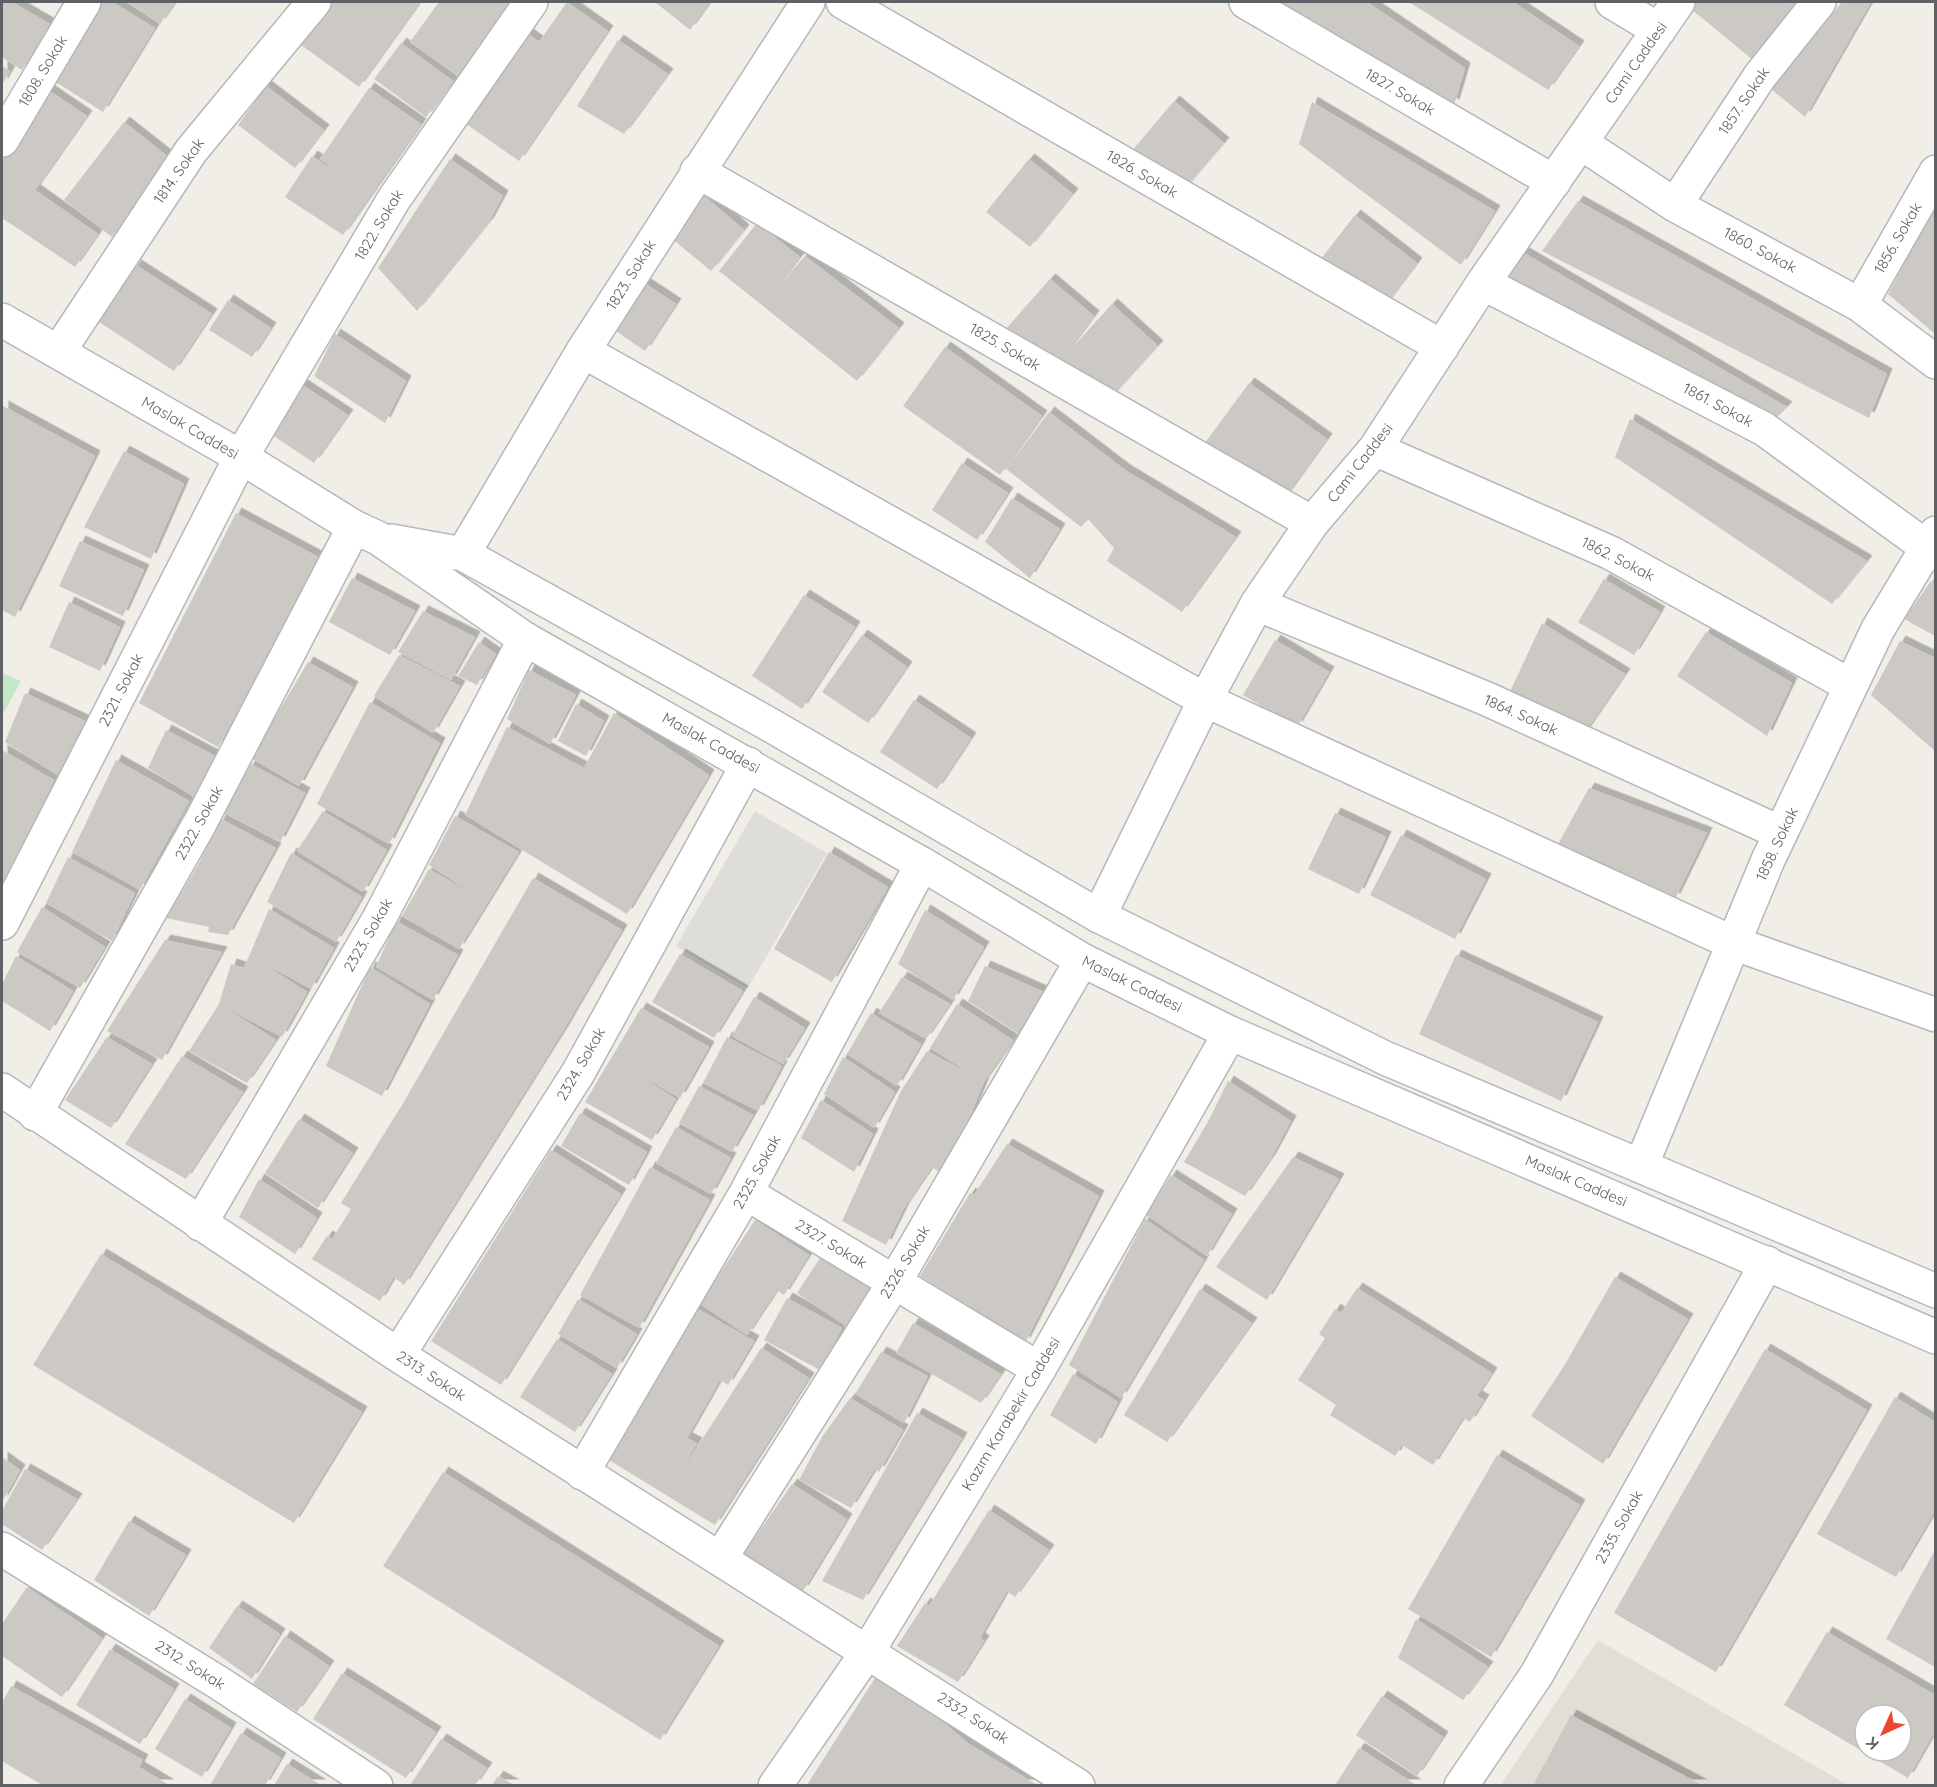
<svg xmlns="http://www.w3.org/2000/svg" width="1937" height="1787" font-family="Quicksand,sans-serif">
	<defs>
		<filter id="shadow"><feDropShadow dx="5.5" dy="-5.5" stdDeviation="0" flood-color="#0004"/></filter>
	</defs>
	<rect width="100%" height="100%" fill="#f0eee7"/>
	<path fill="#dfddd9" d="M755,811L827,853L748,988L676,946Z"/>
	<path fill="#e0ded5" d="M1598,1640L1848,1785L1500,1786Z"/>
	<path fill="#c4e7c5" d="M2,673L21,681L2,716Z"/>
	<path fill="#ccc9c4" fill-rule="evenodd" filter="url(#shadow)" d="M2,2H12L50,24L22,70L2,57Z
		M101,2H112L155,28L103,112L51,79Z
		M127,2H175L160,24Z
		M332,2H420L359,87L301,45Z
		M439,2H518L462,79L410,42Z
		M567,2L608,31L519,161L455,116L517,26L539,42Z
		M655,2H710L690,30Z
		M1250,2H1367L1465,68L1454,105Z
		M1409,2H1513L1579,46L1548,90Z
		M1697,2H1802L1753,60L1691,9Z
		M1842,2H1871L1805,117L1771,89Z
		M618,40L668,74L624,134L577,106Z
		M401,43L453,81L426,117L374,79Z
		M2,66L10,71L2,85Z
		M266,86L324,130L295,168L238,125Z
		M44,87L87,116L35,190L98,234L75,267L2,218V150Z
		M369,88L421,124L343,235L285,197L312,156L353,184L320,159Z
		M1174,101L1224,143L1180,194L1131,152Z
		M1312,102L1495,211L1461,265L1299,144Z
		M124,122L171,159L112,237L64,200Z
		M450,159L503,196L489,222L417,311L378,268Z
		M1029,159L1073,194L1030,247L986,212Z
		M695,188L744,230L711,271L665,233Z
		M1578,201L1887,374L1869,418L1542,251Z
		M1935,206V334L1888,294Z
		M1355,215L1417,263L1380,312L1317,264Z
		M757,223L800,257L772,294L805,256L899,328L857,381L719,271Z
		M1519,250L1787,407L1774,420L1501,275Z
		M136,265L212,314L174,371L99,322Z
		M635,277L676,304L645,351L604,323Z
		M1050,279L1094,316L1063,358L1112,304L1158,346L1107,402L1006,329Z
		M228,300L271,328L252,357L209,330Z
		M335,334L406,381L385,423L314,376Z
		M945,347L1042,416L1000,475L903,406Z
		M1249,383L1327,439L1286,496L1202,447Z
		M301,384L348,415L314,463L271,434Z
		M3,406L95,456L15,617L2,610Z
		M1049,412L1125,470L1236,537L1182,612L1107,561L1114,548L1088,519L1081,527L1006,469Z
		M1630,419L1867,561L1832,604L1615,457Z
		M124,451L184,484L151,559L84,527Z
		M962,463L1008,493L977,540L932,510Z
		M1012,498L1060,529L1030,578L985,542Z
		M236,513L322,559L276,649L218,747L139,703Z
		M80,541L144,570L123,616L59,586Z
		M352,578L415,611L390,655L329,622Z
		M1604,579L1660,612L1634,655L1578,622Z
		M1931,581L1935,584V636L1904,619Z
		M804,595L855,627L802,709L752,676Z
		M69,602L120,627L100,671L49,647Z
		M423,611L475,637L451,680L398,652Z
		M1542,623L1625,674L1584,734L1508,696Z
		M1706,632L1792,683L1767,736L1677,676Z
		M862,635L907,667L868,723L822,692Z
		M1275,640L1329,672L1297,727L1243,695Z
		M1900,641L1935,658V751L1871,695Z
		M479,642L496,654L477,685L458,676Z
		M399,655L460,686L433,733L374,696Z
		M308,662L353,687L299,786L251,758Z
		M529,670L576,695L550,744L507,719Z
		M25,693L89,723L62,778L5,742Z
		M914,700L971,738L937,789L880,752Z
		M370,702L440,743L389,844L317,804Z
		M576,704L604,721L586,756L558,741Z
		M614,713L709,775L627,914L465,815L507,727L584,768Z
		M166,730L215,756L194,797L148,768Z
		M2,750L54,780L2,889Z
		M116,760L189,801L140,890L72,852Z
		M251,764L305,793L280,842L222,812Z
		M1589,788L1707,833L1675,899L1557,846Z
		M323,811L387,850L363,892L297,851Z
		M1335,813L1386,837L1359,894L1308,869Z
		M455,816L519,852L459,949L402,916L429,869L479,898L429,865Z
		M221,819L276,848L228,935L208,932L209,927L166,918L198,865Z
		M1401,835L1486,879L1455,939L1370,895Z
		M829,852L888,887L832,982L774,949Z
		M291,853L362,897L336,942L267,902Z
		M68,857L135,893L112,941L46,903Z
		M533,878L622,930L562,1033L404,1285L394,1277L380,1301L312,1259L327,1236L332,1239L351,1209L341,1203L402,1105Z
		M42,907L105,947L80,988L17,952Z
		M269,909L334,948L311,989L256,959L307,992L282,1037L224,1007L276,1040L247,1083L189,1051L219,1004L231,964L244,968Z
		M925,910L984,947L953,1000L898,964Z
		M396,921L458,955L433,1000L376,967Z
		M165,940L222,952L162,1060L107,1031Z
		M680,954L743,991L714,1038L652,1002Z
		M1456,955L1598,1022L1561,1101L1419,1034Z
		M16,956L73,991L50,1031L2,1001V984Z
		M985,966L1044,992L1019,1034L968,1001Z
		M370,967L430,1004L382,1096L326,1066Z
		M902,977L950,1004L926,1039L879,1013Z
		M754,997L805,1028L783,1064L732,1036Z
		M957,1004L1013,1040L984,1082L966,1126L939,1172L932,1167L904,1208L886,1245L842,1221L901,1091L927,1051L976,1077L930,1048Z
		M641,1008L709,1047L680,1098L627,1068L676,1099L652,1140L585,1102Z
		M871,1013L921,1044L897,1086L847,1054Z
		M107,1037L152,1064L111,1128L65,1100Z
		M727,1037L782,1066L758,1111L703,1083Z
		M182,1056L243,1092L186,1179L125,1144Z
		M843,1057L895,1092L874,1128L824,1094Z
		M1228,1081L1291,1121L1271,1158L1245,1196L1184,1162L1210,1118Z
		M699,1086L753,1115L732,1152L679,1123Z
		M821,1100L873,1134L854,1172L801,1138Z
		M580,1113L647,1152L629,1185L561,1146Z
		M299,1119L353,1153L318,1208L265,1173Z
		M676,1127L731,1158L711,1194L656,1163Z
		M1007,1144L1099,1196L1025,1343L920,1276L970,1193L974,1195Z
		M551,1150L621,1194L501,1385L431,1341Z
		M1293,1157L1339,1179L1267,1300L1216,1267Z
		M650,1167L710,1200L639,1328L580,1295Z
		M1171,1175L1232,1214L1207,1256L1146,1215Z
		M259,1179L317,1218L295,1254L239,1217Z
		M1145,1219L1204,1260L1121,1398L1069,1365Z
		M755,1220L809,1255L784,1295L777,1290L747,1335L700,1304Z
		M101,1254L362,1412L294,1523L33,1365Z
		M822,1255L871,1288L846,1326L797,1293Z
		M1615,1277L1688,1319L1603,1464L1531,1416L1564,1366Z
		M1357,1288L1492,1373L1477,1396L1484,1400L1470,1422L1463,1418L1433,1465L1402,1445L1395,1456L1330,1415L1336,1405L1298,1380L1325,1338L1319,1334L1335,1309L1341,1313Z
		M1200,1289L1252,1323L1167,1442L1124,1415Z
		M787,1298L842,1328L820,1370L764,1340Z
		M578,1299L637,1334L617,1368L558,1334Z
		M696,1308L754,1341L728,1385L720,1380L687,1438L697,1443L674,1483L761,1348L809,1378L715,1525L609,1460Z
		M913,1323L1001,1374L981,1403L896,1353Z
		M557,1339L612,1374L575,1432L520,1397Z
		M1765,1349L1867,1410L1716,1672L1614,1613Z
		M881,1352L928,1376L904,1423L855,1394Z
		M1073,1374L1118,1402L1096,1444L1050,1415Z
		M1895,1397L1935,1422V1511L1896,1577L1817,1534Z
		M850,1398L903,1430L879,1472L875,1469L851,1508L799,1480L822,1437Z
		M917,1413L962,1438L863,1600L822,1581Z
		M1497,1455L1580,1505L1491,1657L1408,1609Z
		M2,1457L20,1470L2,1502Z
		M25,1469L77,1499L42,1550L2,1524V1511Z
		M443,1472L719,1646L660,1740L383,1566Z
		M792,1484L847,1519L803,1591L742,1556Z
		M989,1510L1049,1550L1015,1597L1007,1591L980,1638L984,1641L958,1682L897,1646L925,1603L929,1606Z
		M129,1521L186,1555L149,1616L94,1580Z
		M1935,1550V1667L1886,1639Z
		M27,1587L102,1638L62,1697L2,1656V1624Z
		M237,1606L280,1634L252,1679L209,1648Z
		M1416,1619L1488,1667L1463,1700L1398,1658Z
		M1827,1632L1935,1695V1731L1908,1778L1784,1705ZM1865,1715H1901V1751H1865Z
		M285,1636L329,1666L297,1712L253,1684Z
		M110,1649L174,1689L140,1744L76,1705Z
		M342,1673L436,1732L406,1778L313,1719Z
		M875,1678L931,1712L969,1744L1037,1785H807Z
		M11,1686L143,1760L139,1767L169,1785H42L2,1761V1703Z
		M1382,1696L1443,1737L1417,1776L1356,1735Z
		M185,1699L231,1728L202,1777L155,1749Z
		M1571,1715L1702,1785H1533Z
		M241,1733L281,1758L265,1785H210Z
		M441,1739L487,1768L475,1785H410Z
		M1359,1748L1416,1785H1335Z
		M287,1764L321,1785H274Z
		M498,1776L514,1785H492Z"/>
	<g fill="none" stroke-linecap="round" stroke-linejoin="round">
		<g stroke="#b4b7bb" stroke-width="36">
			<path id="street" d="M843,2L1442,347
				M1246,2L1554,182
				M1612,2L1659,30
				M2,140L84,2
				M1581,143L1675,205L1860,305L1936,362
				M697,171L1312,523
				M1675,205L1760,76L1819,2
				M1483,283L1764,429L1936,554
				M1860,305L1936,172
				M59,351L191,151L314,2
				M583,351L1205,700L1733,943L1936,1015
				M1375,449L1611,553L1851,686
				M463,554L583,351L808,2
				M1257,604L1487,699L1781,833
				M1099,916L1205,700L1257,604L1312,523L1375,449L1483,283L1678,2
				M2,923L241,457L394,199L531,2
				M2,1090L398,1355L1078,1786
				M35,1114L200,823L354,527
				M1641,1166L1768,860L1878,629L1936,533
				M746,1193L1039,1369
				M200,1224L380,917L525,639
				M398,1355L578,1073L748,764
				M582,1473L746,1193L922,864
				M2,1549L219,1683L376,1786
				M720,1559L894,1283L1082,960
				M775,1786L868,1651L1039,1369L1230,1033
				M1461,1786L1537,1674L1767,1263"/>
		</g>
		<g stroke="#b5b9be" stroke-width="36">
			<path id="secondary" d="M2,320L241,457L354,527L378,538L525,639L922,864L1082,960L1230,1033L1936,1337
				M391,541L463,554L765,722L1099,916L1385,1058L1936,1291"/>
		</g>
		<use href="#street" stroke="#fff" stroke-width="33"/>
		<use href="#secondary" stroke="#fff" stroke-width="33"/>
	</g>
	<g text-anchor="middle" stroke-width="6" stroke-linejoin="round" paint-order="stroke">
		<g font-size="15" fill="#5e6267" stroke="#fff">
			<text transform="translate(1636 63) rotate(-55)" y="5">Cami Caddesi</text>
			<text transform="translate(43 71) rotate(-59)" y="5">1808. Sokak</text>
			<text transform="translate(1400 92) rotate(30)" y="5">1827. Sokak</text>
			<text transform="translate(1744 101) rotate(-56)" y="5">1857. Sokak</text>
			<text transform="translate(179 171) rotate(-55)" y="5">1814. Sokak</text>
			<text transform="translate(1142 174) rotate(30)" y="5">1826. Sokak</text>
			<text transform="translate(379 225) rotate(-59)" y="5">1822. Sokak</text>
			<text transform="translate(1898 238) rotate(-60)" y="5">1856. Sokak</text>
			<text transform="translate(1760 250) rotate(28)" y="5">1860. Sokak</text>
			<text transform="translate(631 275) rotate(-58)" y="5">1823. Sokak</text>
			<text transform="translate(1005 347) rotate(30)" y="5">1825. Sokak</text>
			<text transform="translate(1718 405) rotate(28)" y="5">1861. Sokak</text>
			<text transform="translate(190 428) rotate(30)" y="5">Maslak Caddesi</text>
			<text transform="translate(1360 463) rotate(-52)" y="5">Cami Caddesi</text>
			<text transform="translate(1618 559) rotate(27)" y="5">1862. Sokak</text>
			<text transform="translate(121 690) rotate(-63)" y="5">2321. Sokak</text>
			<text transform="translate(1521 715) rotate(24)" y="5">1864. Sokak</text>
			<text transform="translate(711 743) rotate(29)" y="5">Maslak Caddesi</text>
			<text transform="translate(199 823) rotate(-61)" y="5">2322. Sokak</text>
			<text transform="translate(1777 844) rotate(-65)" y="5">1858. Sokak</text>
			<text transform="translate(368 935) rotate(-60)" y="5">2323. Sokak</text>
			<text transform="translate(1132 984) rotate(26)" y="5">Maslak Caddesi</text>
			<text transform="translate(581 1064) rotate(-60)" y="5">2324. Sokak</text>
			<text transform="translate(757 1172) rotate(-61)" y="5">2325. Sokak</text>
			<text transform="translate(1576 1181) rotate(23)" y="5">Maslak Caddesi</text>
			<text transform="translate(831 1244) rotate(31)" y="5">2327. Sokak</text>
			<text transform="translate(905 1262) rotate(-59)" y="5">2326. Sokak</text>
			<text transform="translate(431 1376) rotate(33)" y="5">2313. Sokak</text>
			<text transform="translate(1011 1414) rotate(-59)" y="5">Kazım Karabekir Caddesi</text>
			<text transform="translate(1619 1527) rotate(-61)" y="5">2335. Sokak</text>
			<text transform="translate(190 1665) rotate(32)" y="5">2312. Sokak</text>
			<text transform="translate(973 1718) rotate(33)" y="5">2332. Sokak</text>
		</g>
	</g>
	<rect width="1937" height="1787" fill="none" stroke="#5e6267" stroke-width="6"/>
	<g transform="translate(1883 1733) rotate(225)"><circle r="28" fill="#ffffff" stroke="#bfc0c2" stroke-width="1.5"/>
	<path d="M0-4.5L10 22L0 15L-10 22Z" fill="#ea4833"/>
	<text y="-9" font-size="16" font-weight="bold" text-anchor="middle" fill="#5e6267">K</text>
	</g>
</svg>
